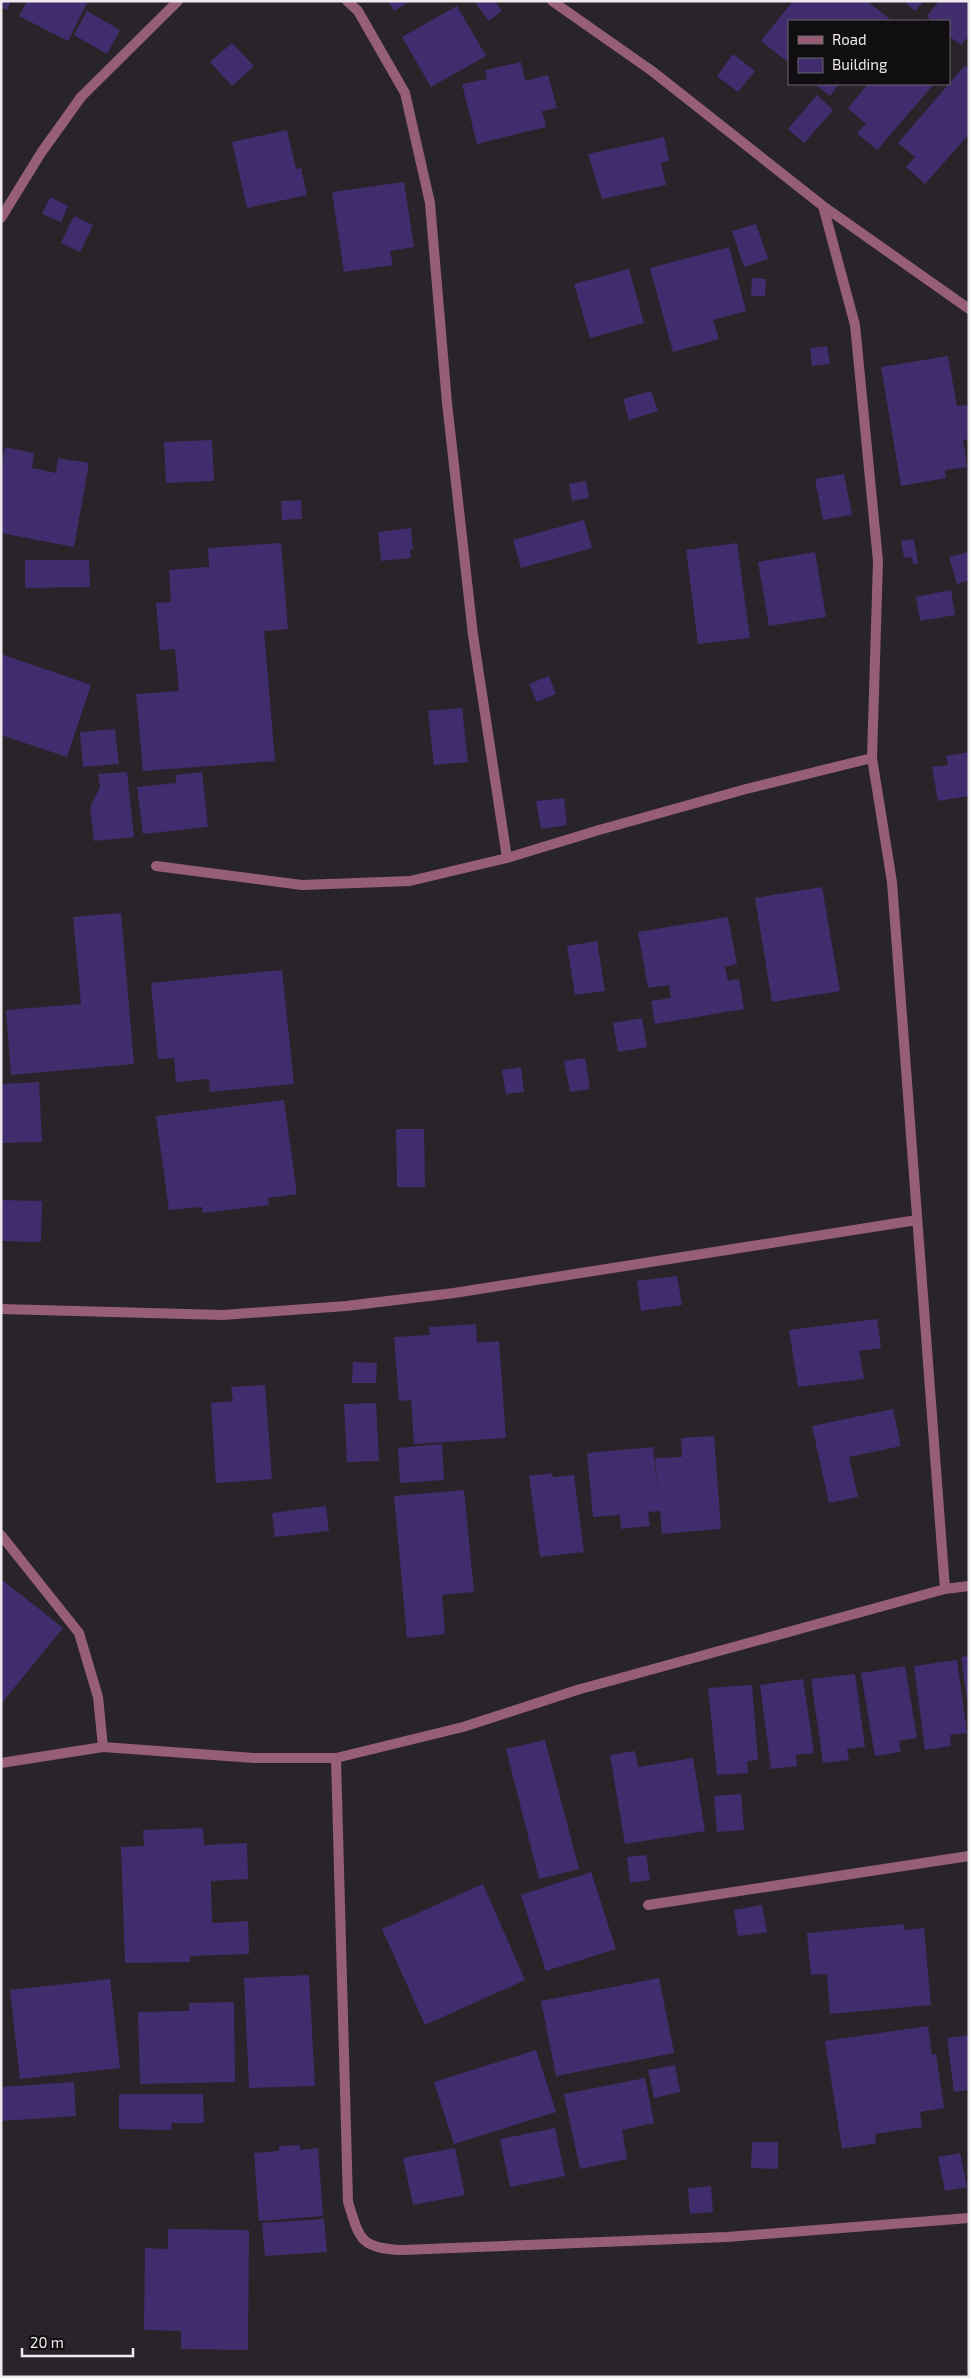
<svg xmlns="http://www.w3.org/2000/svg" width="970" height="2378" font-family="'Exo 2',sans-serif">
	<rect width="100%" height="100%" fill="#29232a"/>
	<path fill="#412d6e" d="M1,1H11L7,10L1,7Z
		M27,1H88L68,41L19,16Z
		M388,1H410L394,11Z
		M474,1H495L502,11L489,21Z
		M793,1H867L891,20L789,21V63L761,41Z
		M904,1H924L915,11Z
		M939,1H969V36L961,45L949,36V21H932L927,16Z
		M457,6L486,56L431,87L402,37Z
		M87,11L120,30L107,54L74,35Z
		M232,43L254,66L232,86L210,62Z
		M733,54L755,71L738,92L717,76Z
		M521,62L525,81L548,75L557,108L542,111L546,127L477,144L462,84L487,79L485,70Z
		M965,65L969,69V134L925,184L906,167L915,157L898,143Z
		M815,84H839L830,96Z
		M868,84H934L877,150L857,133L866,124L848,108Z
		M817,95L833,110L804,143L788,129Z
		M287,130L296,169L301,168L307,195L247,208L232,142Z
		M664,137L669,160L661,163L666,185L602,199L588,154Z
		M404,182L414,247L390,251L393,265L344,272L332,192Z
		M50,197L68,206L61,222L42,214Z
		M74,216L93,225L80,252L61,243Z
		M756,224L768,259L744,267L732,231Z
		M729,247L746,311L713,320L719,339L673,352L650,268Z
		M629,269L644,323L590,338L574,284Z
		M752,278L766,279L765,296H751Z
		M827,346L830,364L812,366L810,348Z
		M948,356L957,406L967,405L969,415V439L963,440L967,467L945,470L946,478L901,486L881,367Z
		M651,391L658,411L629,420L623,399Z
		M212,440L214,481L166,483L164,442Z
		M5,447L34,453L32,468L56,473L58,458L89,463L74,547L1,533V469Z
		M844,474L852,515L823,520L815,479Z
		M586,481L589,498L572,501L569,484Z
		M301,500L302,519L282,520L281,501Z
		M584,520L592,548L521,568L513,540Z
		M411,528L413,549H410L411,558L381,561L378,532Z
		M914,539L918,563L913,564L912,557L904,558L901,541Z
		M281,543L288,629L264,631L275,761L143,771L136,694L179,691L175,649L160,650L156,603L171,602L169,570L209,567L208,548Z
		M737,543L750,638L698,644L686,550Z
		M815,552L826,617L769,626L758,562Z
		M969,552V580L957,584L949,557Z
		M25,560H89L90,587L25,588Z
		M951,590L955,615L920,621L916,597Z
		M1,654L91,685L67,757L1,735Z
		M549,676L556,694L537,702L529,684Z
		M462,708L468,762L434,765L428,711Z
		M115,729L119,764L83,767L80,732Z
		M969,752V796L938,801L932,767L948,765L946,756Z
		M127,772L134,837L94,841L90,807L100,787L98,774Z
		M202,772L208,827L143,834L137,787L176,783V775Z
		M564,798L567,825L541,829L536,801Z
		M822,887L840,991L772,1002L755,898Z
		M121,913L134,1064L11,1075L6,1010L81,1004L73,917Z
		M728,917L737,964L725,967L728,981L739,979L744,1009L655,1024L651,1001L671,998L669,985L648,988L638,932Z
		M597,941L605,991L575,995L567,946Z
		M282,970L294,1084L210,1092L209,1079L176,1082L174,1058L158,1059L151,983Z
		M642,1018L647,1047L618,1052L613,1023Z
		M585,1058L590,1089L570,1092L564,1061Z
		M521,1067L524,1092L506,1094L502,1070Z
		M39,1082L42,1142L1,1143V1084Z
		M284,1100L297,1194L268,1198L269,1205L203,1213L202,1207L169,1210L156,1116Z
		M396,1129H424L425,1187H397Z
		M1,1200L42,1201L41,1242L1,1241Z
		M677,1276L682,1305L641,1311L637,1281Z
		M877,1319L881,1348L859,1351L864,1379L798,1387L789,1330Z
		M476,1324L477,1343L499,1341L506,1438L414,1444L411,1400L399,1401L394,1337L430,1335L429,1327Z
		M353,1362L377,1363L376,1383H352Z
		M265,1385L272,1479L216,1483L211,1403L233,1401L231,1387Z
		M376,1403L379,1461L347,1462L344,1404Z
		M893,1409L901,1446L849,1457L858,1497L829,1503L812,1426Z
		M714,1436L721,1529L662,1534L660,1511L648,1512L650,1526L621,1529L620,1515L593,1517L587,1453L653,1447L658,1495L655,1458L682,1457L681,1438Z
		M442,1444L444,1480L400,1483L398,1448Z
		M552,1473L553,1477L574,1475L584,1552L540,1557L529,1476Z
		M464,1490L474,1592L442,1595L445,1634L407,1638L394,1496Z
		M326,1506L329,1531L275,1537L272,1513Z
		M1,1579L63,1628L1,1704Z
		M969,1656V1705H968L961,1657Z
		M957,1660L967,1733L950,1735L951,1746L925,1750L914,1666Z
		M905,1666L917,1738L899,1741L901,1752L875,1756L861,1673Z
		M855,1674L865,1747L847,1749L849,1760L823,1763L811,1679Z
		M803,1679L814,1753L796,1755L797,1766L771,1769L760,1685Z
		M752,1685L758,1760L747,1761L748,1773L717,1775L708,1688Z
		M545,1740L579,1869L539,1879L506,1749Z
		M635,1751L638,1767L693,1758L705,1831L625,1844L610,1755Z
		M741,1794L744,1830L717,1832L714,1796Z
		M203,1828L204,1845L247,1843L248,1879L211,1881L212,1923L248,1921L249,1954L190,1956V1962L125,1963L121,1847L144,1846L143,1830Z
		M646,1855L650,1880L630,1883L627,1857Z
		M591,1872L616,1949L546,1971L521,1895Z
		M483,1884L525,1980L425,2025L382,1929Z
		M762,1905L767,1932L738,1936L734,1910Z
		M904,1924V1930L924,1928L931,2005L830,2014L827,1974L811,1975L807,1933Z
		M309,1975L315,2086L249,2088L244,1978Z
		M659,1978L674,2053L556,2076L541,2001Z
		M110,1979L120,2068L20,2079L10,1990Z
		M234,2002L235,2082L140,2084L138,2012L189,2011V2003Z
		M928,2026L932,2055L936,2054L944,2108L920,2112L922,2127L875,2134L876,2143L842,2149L825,2041Z
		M969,2035V2090L954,2092L947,2038Z
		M536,2050L556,2112L454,2144L434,2082Z
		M675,2065L680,2092L654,2098L648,2070Z
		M645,2078L654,2123L622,2130L627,2159L580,2169L564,2094Z
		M74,2082L76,2116L1,2121V2087Z
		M119,2094H203L204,2123H172L171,2130L119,2129Z
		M555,2128L565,2176L510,2187L500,2139Z
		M752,2142H778V2169L751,2168Z
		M300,2145V2150L318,2148L323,2216L259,2221L254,2153L279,2151V2146Z
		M455,2148L465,2195L413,2205L403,2158Z
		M960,2153L967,2187L945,2191L938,2157Z
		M711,2186L713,2212L690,2214L688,2188Z
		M324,2219L327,2252L265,2256L262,2223Z
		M168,2229L249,2230L248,2350L181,2349V2331L144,2330L145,2248L168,2249Z"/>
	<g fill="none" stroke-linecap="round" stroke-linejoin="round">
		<path stroke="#965f75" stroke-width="10" d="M347,1L358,11L405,93L430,203L447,403L473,635L507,858
			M552,1L652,71L823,206L969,309
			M823,206L855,325L878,561L872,758L892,882L945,1589
			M1,218L41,153L81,97L178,1
			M156,866L302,885L410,881L507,858L599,830L746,789L872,758
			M1,1309L223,1315L346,1306L454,1293L917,1220
			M1,1535L79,1633L98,1697L103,1747
			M336,1758L348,2202C360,2240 360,2248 402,2250L727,2237L969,2218
			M1,1763L103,1747L254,1758H336L463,1727L577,1690L945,1589L969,1586
			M648,1905L969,1856"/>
	</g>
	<rect width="970" height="2378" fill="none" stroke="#ede9ed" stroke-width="5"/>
	<rect x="788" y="20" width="162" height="65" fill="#100e11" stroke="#686669"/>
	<rect x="798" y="36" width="25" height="8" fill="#965f75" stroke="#686669"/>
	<text x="832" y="45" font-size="15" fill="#ede9ed">Road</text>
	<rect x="798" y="58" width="25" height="15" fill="#412d6e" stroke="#686669"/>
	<text x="832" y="70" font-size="15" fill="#ede9ed">Building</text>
	<path d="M22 2348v8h111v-8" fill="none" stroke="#ede9ed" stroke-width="2.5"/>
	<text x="30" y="2348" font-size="15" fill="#ede9ed" stroke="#100e11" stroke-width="4" paint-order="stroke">20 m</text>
</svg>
